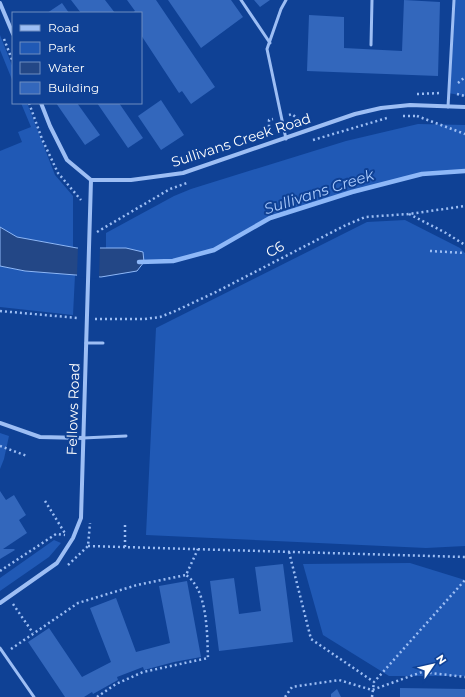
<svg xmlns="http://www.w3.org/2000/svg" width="465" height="697" font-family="Montserrat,sans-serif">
	<rect width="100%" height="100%" fill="#0f4195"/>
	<path fill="#2059b5" d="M454,0H465V96L448,93Z
		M0,35L13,68V82L0,50Z
		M21,103H27L55,175L73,196V247L17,237L0,227V151L22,142L18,132L31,127Z
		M418,124L465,125V171L422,174L270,218L214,250L173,261L144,262L143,252L106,248V233L174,196L191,189L346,141Z
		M405,220L460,248L465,253V546L426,548L146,535L156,328L367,222Z
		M0,266L25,271L75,275L73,315L0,307Z
		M0,433L9,436L4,459L0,469Z
		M54,540L61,543L49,557L0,591V578Z
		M410,563L465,580V676H389L323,635L303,564Z"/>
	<path fill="#234786" stroke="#8eb8f8" d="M0,227L17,237L77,248H126L143,252L144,262L137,271L101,277L25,271L0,266Z"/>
	<path fill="#0f4195" d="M78,246H100L99,279L77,277Z"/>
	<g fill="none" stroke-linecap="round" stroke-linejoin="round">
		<path stroke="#8eb8f8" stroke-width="4.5" d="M139,262L173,261L214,250L270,218L352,192L422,174L465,171"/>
	</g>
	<path fill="#3367bc" d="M71,0H105L115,13H81Z
		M127,0H156L215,87L191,104L182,91L179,93L141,35V13H132L135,11Z
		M168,0H231L243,17L201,48Z
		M254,0H270L260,7Z
		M404,0L440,2L438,76L307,71L309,15L344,17V48L402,51Z
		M62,3L69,13H47Z
		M161,100L184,135L161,150L138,116Z
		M56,103H77L100,135L85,145Z
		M97,103H119L143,138L128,148Z
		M0,491L6,500L14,495L26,515L19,520L27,533L3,549H14L15,550L0,559Z
		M283,564L293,642L219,651L210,581L234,578L239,614L261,611L255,567Z
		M187,581L201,657L174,662L144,670L143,667L117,677L118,680L93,694L92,692L84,697H65L28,642L49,628L82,677L111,662L90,608L116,598L136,652L170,643L159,586Z
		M400,688L465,689V697H400Z
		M337,689L341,697H331V694Z"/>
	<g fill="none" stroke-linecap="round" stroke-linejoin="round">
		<path stroke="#9dbef4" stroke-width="2.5" stroke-dasharray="2 3" stroke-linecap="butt" d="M4,39L13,62
			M458,83L465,77
			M417,94L442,93
			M457,94L465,96
			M29,103L42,139L58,173L81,200
			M289,115L292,114L298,119L304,121
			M403,116H416
			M417,116L465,134
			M264,135L269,129V120L273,119
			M313,140L387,118
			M409,214L446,233L465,245
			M97,232L170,189L187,183
			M430,251L465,253
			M0,311L78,318
			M95,319H145L160,317L173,312L216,292L344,226L365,217L409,214L465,206
			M0,446L27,456
			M45,501L66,535
			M88,546L465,557
			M125,547V522
			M289,552L311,639L374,682L465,580
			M68,565L88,546L90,523
			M0,571L56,534L65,535
			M13,604L33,633
			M11,649L78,603L137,585L186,575L198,549
			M97,697L116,684L143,672L208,658C207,634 208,590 186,575
			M285,697L292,687L339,680L372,690L422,672L465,677
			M372,697L374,682"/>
		<path stroke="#9dbef4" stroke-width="3" d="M241,0L270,43
			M371,45L372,0
			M448,107L454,0
			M286,139L267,49L281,9L286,0
			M86,343H103
			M83,438L126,436
			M0,648L34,697"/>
		<path stroke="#9dbef4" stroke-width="4" d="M0,3L13,34
			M41,103L50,126L67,160L91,180H131L183,173L355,114L381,108L410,105L465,107
			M0,423L40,437L83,438
			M0,603L57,563L73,538L81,518L91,180"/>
	</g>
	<g text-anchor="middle" stroke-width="4" stroke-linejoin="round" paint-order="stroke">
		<g font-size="14" fill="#fff" stroke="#0f4195">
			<text transform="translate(241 140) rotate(-18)" y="5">Sullivans Creek Road</text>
			<text transform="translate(275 249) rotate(-28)" y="5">C6</text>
			<text transform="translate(73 409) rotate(-88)" y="5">Fellows Road</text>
		</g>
		<g font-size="15" font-style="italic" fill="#a9c9fb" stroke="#0f4195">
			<text transform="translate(319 192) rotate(-18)" y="5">Sullivans Creek</text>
		</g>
	</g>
	<rect x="12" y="12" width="130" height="92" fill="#0f4195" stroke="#6f8dbf"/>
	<rect x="20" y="25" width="20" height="6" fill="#9dbef4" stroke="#6f8dbf"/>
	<text x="48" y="32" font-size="12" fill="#ffffff">Road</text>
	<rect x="20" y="42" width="20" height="12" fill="#2059b5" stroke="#6f8dbf"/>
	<text x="48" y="52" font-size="12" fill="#ffffff">Park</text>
	<rect x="20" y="62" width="20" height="12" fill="#234786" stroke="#6f8dbf"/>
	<text x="48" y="72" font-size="12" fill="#ffffff">Water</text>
	<rect x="20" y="82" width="20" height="12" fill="#3367bc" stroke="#6f8dbf"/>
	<text x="48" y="92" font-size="12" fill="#ffffff">Building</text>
	<g transform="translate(433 665) rotate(56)" stroke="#0f4195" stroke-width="3" paint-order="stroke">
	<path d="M0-3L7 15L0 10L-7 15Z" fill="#ffffff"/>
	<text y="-6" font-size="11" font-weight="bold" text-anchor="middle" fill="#ffffff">N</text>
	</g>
</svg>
